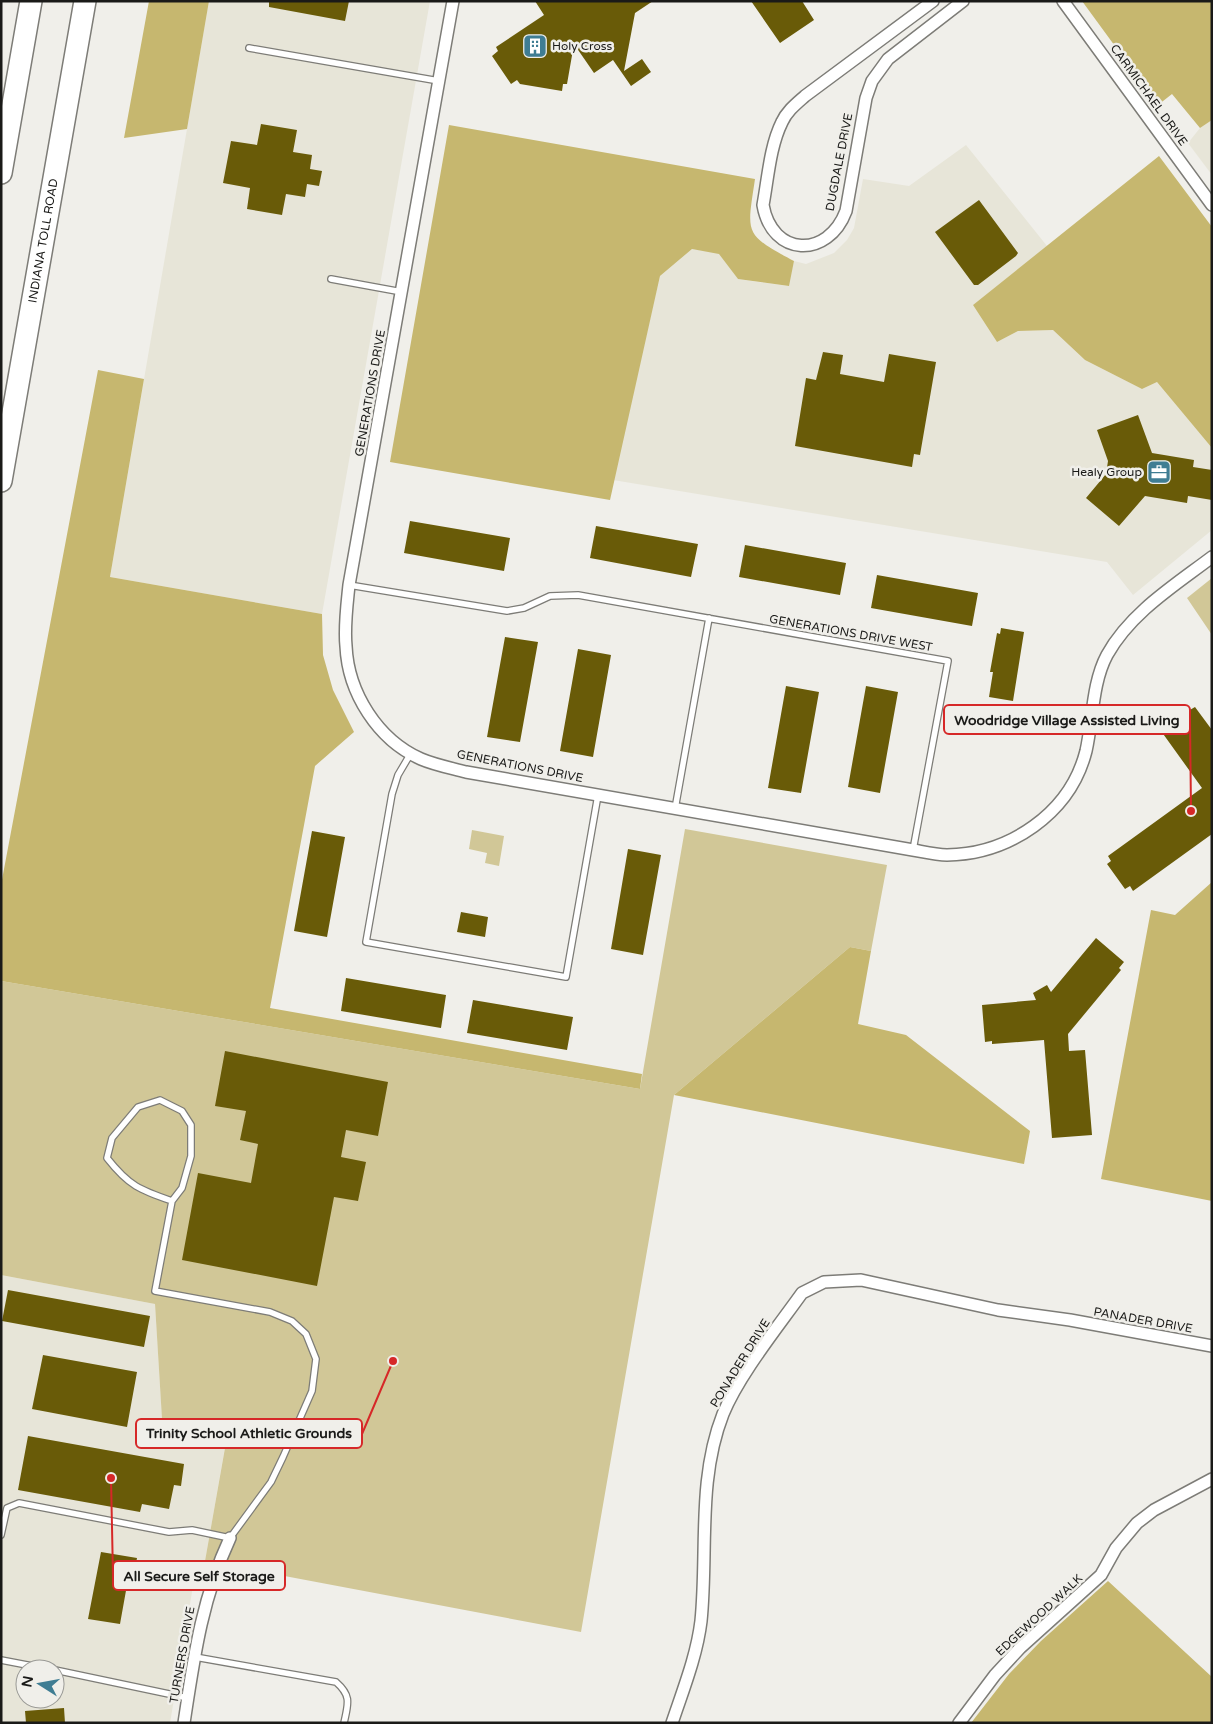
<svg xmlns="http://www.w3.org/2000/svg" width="1213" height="1724" font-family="'Varela Round',sans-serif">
	<rect width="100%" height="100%" fill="#f0efea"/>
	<path fill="#e7e5d8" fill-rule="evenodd" d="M209,1H430L322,614L110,577Z
		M1212,120V175L1188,143L1200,128Z
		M966,145L1047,246L973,305L997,342L1018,331L1053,330L1085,360L1142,389L1157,382L1212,448V530L1133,595L1107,562L613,480L660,276L692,249L719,253L738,279L788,286L794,261L806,264L834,253L847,240L854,228L863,179L909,186Z
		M1,1275L155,1304L162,1418L228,1430L205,1561L193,1586L170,1723H1ZM25,1669H55V1699H25Z"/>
	<path fill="#d1c797" d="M1212,578V635L1187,598Z
		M685,829L887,865L871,951L850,947L674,1095L581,1632L205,1561L228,1431L162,1419L155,1304L1,1275V981L640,1089Z
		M472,830L504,836L499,866L485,863L487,853L469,849Z"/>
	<path fill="#c6b76f" d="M149,1H209L187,129L124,138Z
		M1082,1H1212V120L1200,128L1172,94L1158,105Z
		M449,125L755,179C747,234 743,234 794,261L789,286L738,279L719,254L692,249L660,276L610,500L390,462Z
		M1159,156L1212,227V448L1157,382L1142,389L1085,360L1053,330L1018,331L997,342L973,305Z
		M98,370L144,379L110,577L322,614L323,655L333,690L354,732L315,766L270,1008L642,1074L640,1089L1,981V885Z
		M1212,882V1201L1101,1179L1151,910L1175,915Z
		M850,947L871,951L858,1024L906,1035L1030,1131L1024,1164L674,1095Z
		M1108,1581L1212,1677V1723H971L1009,1674L1041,1641Z"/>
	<path fill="#695b08" d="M269,1H349L345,21L269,7Z
		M535,1H653L635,13L624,71L642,59L651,72L631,86L613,60L594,73L574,44L567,84H563L562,91L520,84L517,80L511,84L492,56L498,51L496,47L544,15Z
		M751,1H802L814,20L780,43Z
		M261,124L297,130L293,152L312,155L310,169L322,171L319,186L307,184L305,197L286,194L282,215L247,209L250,188L223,183L231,141L257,145Z
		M979,200L1018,253L1016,256L978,285H974L935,232Z
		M823,352L843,355L840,374L884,382L889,354L936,362L920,455L914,454L912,467L795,446L806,378L816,380Z
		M1138,415L1152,453L1194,460L1193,467L1212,470V500L1188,496L1187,503L1145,496L1119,526L1086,498L1106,474L1108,461L1097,430Z
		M410,521L510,538L504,571L404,553Z
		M596,526L698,544L691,577L590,558Z
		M745,545L846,563L840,595L739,577Z
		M877,575L978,593L972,626L871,608Z
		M1001,628L1024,632L1013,701L989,697L993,672H990L997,633L1000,634Z
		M505,637L538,642L520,742L487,737Z
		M578,649L611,655L593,757L560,751Z
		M786,686L819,692L801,793L768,788Z
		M866,686L898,692L880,793L848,787Z
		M1184,706L1188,711L1195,707L1212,730V834L1133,891L1130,886L1125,889L1107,864L1111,861L1108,856L1202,788L1161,731L1165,728L1162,723Z
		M312,831L345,837L327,937L294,931Z
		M628,849L661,855L643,955L611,949Z
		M461,912L488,917L485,937L457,932Z
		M1096,938L1124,962L1119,968L1121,970L1068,1034L1069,1051L1085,1050L1092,1135L1052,1138L1044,1040L992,1044V1041L985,1042L982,1005L1036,1000L1033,993L1047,985L1051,992Z
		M346,978L446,995L441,1028L341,1011Z
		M473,1000L573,1017L567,1050L467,1033Z
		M225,1051L388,1082L378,1136L346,1130L341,1157L366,1162L358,1201L334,1197L317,1286L182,1260L198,1173L251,1183L258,1144L240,1140L246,1111L215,1106Z
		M8,1290L150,1316L144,1347L2,1321Z
		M43,1355L137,1372L127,1427L32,1409Z
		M28,1436L184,1464L181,1486L174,1485L169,1509L142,1504L140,1512L18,1490Z
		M101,1552L137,1558L132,1585H127L120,1624L88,1619Z
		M64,1708L65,1723H26L25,1711Z"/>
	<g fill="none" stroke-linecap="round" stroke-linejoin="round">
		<g stroke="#7d7c77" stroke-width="8">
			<path id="service" d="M249,48L439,81
				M331,279L402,292
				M349,585L507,611L524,608L550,596L578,595L948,661L913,850
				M411,753L398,775L392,794L366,942L566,977L598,795
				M675,809L709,618
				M1,1535L7,1508L19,1503L169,1532L192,1530L230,1538L271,1482L283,1457L312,1391L316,1359L306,1334L292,1321L270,1312L155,1291L172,1201L182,1188L191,1156V1125L182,1111L160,1100L138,1107L112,1138L107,1158C129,1186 140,1190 172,1201
				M195,1657L336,1682C352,1696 348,1704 344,1723
				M1,1660L48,1669
				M55,1670L188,1698"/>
		</g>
		<g stroke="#7d7c77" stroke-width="14">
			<path id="minor" d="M453,1L349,585C347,605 344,626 346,646C348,693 378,740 421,759C435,765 451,768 466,772L913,850C924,852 936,855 947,855C1009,854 1070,814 1086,751C1093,720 1092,683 1107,655C1130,613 1175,585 1212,557
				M933,1L805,96C796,104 787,111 782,122C770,146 768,178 763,205C772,257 828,259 846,211L866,98L872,81L888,59L963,1
				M1063,1L1212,205
				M184,1723C194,1657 202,1598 230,1538
				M672,1723C683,1690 697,1655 701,1621C708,1552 697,1480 723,1414C739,1375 777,1328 802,1293L824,1282L861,1280L998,1310L1070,1320L1212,1346
				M959,1723L995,1675L1020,1648L1101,1575L1116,1548L1137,1523L1154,1510L1212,1479"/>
		</g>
		<g stroke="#7d7c77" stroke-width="24">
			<g id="motorway">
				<path d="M1,173L31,1"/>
				<path id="s1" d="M1,481L85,1"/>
			</g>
		</g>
		<use href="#service" stroke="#fff" stroke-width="5.5"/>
		<use href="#minor" stroke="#fff" stroke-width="11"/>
		<use href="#motorway" stroke="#fff" stroke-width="21"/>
	</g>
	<defs>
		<g id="building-square" transform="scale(1.25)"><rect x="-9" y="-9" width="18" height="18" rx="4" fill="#3f7d93" stroke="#f0efea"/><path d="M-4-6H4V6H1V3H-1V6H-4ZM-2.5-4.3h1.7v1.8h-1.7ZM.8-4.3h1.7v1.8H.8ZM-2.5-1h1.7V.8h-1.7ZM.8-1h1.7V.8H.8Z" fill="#fff"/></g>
		<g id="office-square" transform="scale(1.25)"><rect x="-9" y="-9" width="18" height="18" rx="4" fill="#3f7d93" stroke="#f0efea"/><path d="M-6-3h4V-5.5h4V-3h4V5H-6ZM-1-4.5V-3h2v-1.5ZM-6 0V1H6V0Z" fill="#fff"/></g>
	</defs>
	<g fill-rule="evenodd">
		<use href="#building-square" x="535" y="46"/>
		<use href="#office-square" x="1159" y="472"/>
	</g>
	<g text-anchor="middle" stroke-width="5" stroke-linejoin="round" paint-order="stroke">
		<g font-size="12" fill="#1a1a18" stroke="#f0efea" text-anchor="start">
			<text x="552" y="50">Holy Cross</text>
			<text x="1142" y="476" text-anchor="end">Healy Group</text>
		</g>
		<g font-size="12" fill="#1a1a18" stroke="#f0efea">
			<text transform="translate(1149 95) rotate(54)" y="4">CARMICHAEL DRIVE</text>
			<text transform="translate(839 162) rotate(-79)" y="4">DUGDALE DRIVE</text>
			<text dy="4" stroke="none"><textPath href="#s1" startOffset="244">INDIANA TOLL ROAD</textPath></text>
			<text transform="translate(370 393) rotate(-80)" y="4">GENERATIONS DRIVE</text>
			<text transform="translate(851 633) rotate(10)" y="4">GENERATIONS DRIVE WEST</text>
			<text transform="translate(520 766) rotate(11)" y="4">GENERATIONS DRIVE</text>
			<text transform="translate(1143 1320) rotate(10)" y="4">PANADER DRIVE</text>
			<text transform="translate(740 1363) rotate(-58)" y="4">PONADER DRIVE</text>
			<text transform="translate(1039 1615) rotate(-43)" y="4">EDGEWOOD WALK</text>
			<text transform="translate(182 1655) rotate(-80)" y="4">TURNERS DRIVE</text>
		</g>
	</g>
	<path fill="none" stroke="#d62828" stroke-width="2" d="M1191 811L1190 720M393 1361L362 1434M111 1478L113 1576"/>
	<g fill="#d62828" stroke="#f0efea" stroke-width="2">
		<circle cx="1191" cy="811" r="5"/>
		<circle cx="393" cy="1361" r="5"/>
		<circle cx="111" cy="1478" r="5"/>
	</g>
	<g fill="#f0efea" stroke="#d62828" stroke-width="2">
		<rect x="944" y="705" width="246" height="29" rx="5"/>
		<rect x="136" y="1419" width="226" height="29" rx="5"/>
		<rect x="113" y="1561" width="172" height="29" rx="5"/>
	</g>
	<g font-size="14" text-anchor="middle" font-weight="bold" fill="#1a1a18">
		<text x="1067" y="725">Woodridge Village Assisted Living</text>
		<text x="249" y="1438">Trinity School Athletic Grounds</text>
		<text x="199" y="1581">All Secure Self Storage</text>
	</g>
	<rect width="1213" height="1724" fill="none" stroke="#1a1a18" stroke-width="5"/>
	<g transform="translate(40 1684) rotate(281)"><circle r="24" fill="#f0efea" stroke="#9a9a96"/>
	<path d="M0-4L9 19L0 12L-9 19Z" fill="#3f7d93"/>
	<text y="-8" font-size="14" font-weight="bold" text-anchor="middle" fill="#1a1a18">N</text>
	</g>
</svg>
